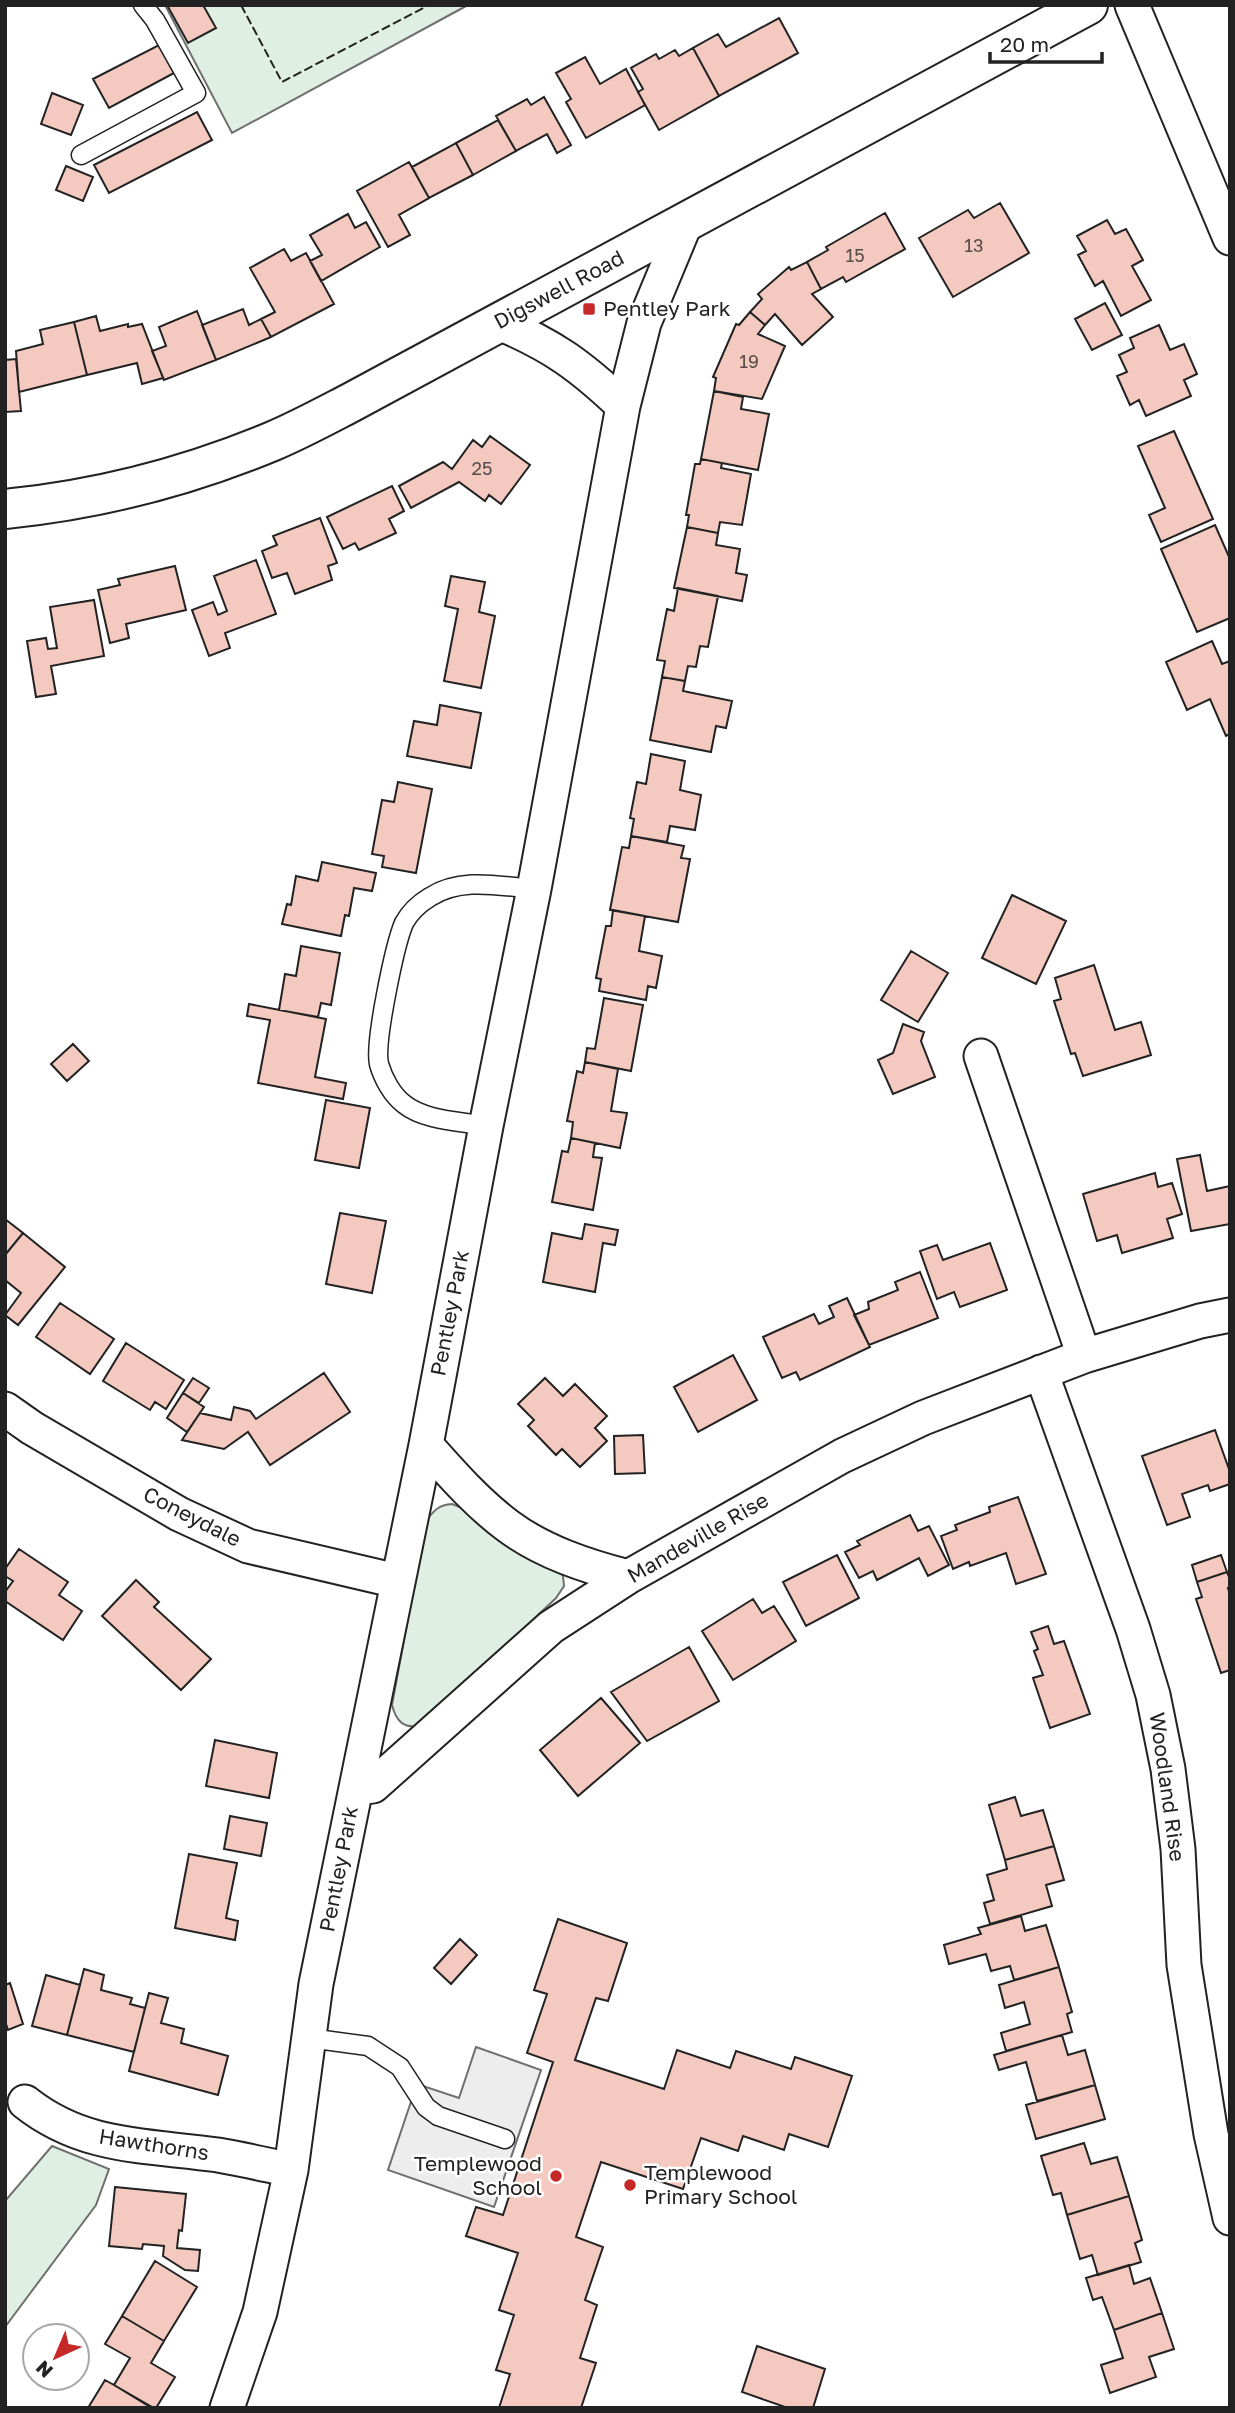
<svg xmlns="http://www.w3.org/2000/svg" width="1235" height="2413" font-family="'Golos Text',sans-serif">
	<rect width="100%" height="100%" fill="#fff"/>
	<path fill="#e0efe3" stroke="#6f6f6f" stroke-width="2" d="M165,5H468L232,133Z
		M452,1504L462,1508L491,1532L558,1569L563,1576L564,1586L556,1598L422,1725C404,1730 396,1721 392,1705L426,1521C434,1510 439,1505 452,1504Z
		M52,2146L109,2169L96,2205L5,2327V2201Z"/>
	<path fill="#ededed" stroke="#6f6f6f" stroke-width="2" d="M476,2047L541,2070L494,2207L388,2170L417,2084L459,2098Z"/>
	<path fill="#f3c9c0" stroke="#222" stroke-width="2" d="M167,5H203L216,28L188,43Z
		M779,18L798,53L719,96L693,48L718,34L726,47Z
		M159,45L174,73L109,108L93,79Z
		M693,48L719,96L659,130L638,92L643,89L631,68L656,54L659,59L675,50L679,56Z
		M585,57L600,84L626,69L645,105L586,138L566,102L571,99L556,73Z
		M52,93L83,105L71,135L41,124Z
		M544,97L571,145L557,153L547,134L516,151L496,116L527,99L531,105Z
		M197,112L212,140L109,193L94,165Z
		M498,120L516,151L473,175L456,143Z
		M456,143L473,175L429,198L412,167Z
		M409,162L429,198L399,215L410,235L388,247L357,191Z
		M66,166L93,177L83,201L56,190Z
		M1000,203L1029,253L953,297L919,238L968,210L974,218Z
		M885,213L905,249L846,282L843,277L821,289L807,262L828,250L826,247Z
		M348,214L355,228L366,222L380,247L321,281L310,261L322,255L310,235Z
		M1107,220L1115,234L1126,229L1143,260L1132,266L1151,300L1121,316L1103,281L1095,286L1078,255L1086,251L1077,236Z
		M284,249L291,261L306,253L334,304L271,337L261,319L275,312L250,268Z
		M807,262L821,289L812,294L833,317L802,345L775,314L765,325L750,312L762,299L758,294L789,267L791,270Z
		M1105,303L1122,335L1092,350L1075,319Z
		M243,309L249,325L261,319L271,337L216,360L202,325Z
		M197,311L216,360L164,380L152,351L166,346L159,327Z
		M750,312L765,325L758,334L785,346L762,399L714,391L716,378L713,377L736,324L739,325Z
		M96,316L100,331L128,324V327L142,324L163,378L142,384L137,363L87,375L74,322Z
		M74,322L87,375L19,392L16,351L43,344L40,330Z
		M1159,325L1170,350L1184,344L1197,374L1184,380L1191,396L1146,416L1139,400L1130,405L1117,376L1127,372L1119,355L1134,348L1130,338Z
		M16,359L21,411L5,412V360Z
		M714,391L743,397L741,409L769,414L758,470L701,459Z
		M1174,431L1213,519L1161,542L1149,515L1165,508L1138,446Z
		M490,436L530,465L501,504L489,495L485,501L459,482L411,508L399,486L443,462L452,469L473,440L482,447Z
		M701,459L722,463L721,468L751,474L742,525L720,522L718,533L687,527L689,515H686L695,464H700Z
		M392,486L404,511L389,519L396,533L359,550L355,543L343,549L327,517Z
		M320,518L337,563L328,566L332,580L295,594L287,573L272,578L262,551L277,545L273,536Z
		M1215,525L1230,559V618L1197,632L1161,549Z
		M687,527L718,533L716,545L740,549L736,573L747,575L742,601L674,588Z
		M256,560L276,614L225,633L230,648L209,656L192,610L213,602L218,615L227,611L214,576Z
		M175,566L186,610L126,624L129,638L110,643L98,590L120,585L118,579Z
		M451,576L485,582L479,612L495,616L481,688L444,681L458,609L445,606Z
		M678,588L718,596L708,647L700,646L696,667L688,666L685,681L662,677L665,661L657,660L667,609L674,611Z
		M94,600L104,656L51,666L56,694L36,697L27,641L46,638L48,649L57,648L50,607Z
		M1212,641L1222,664L1230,661V734L1226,736L1210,699L1187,710L1166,662Z
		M662,677L685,681L683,691L732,701L726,728L716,726L711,752L650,740Z
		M440,705L481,713L471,768L407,756L414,721L437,725Z
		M651,754L685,761L680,790L701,795L695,830L670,826L667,842L631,836L634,819L630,818L637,782L646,784Z
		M398,782L432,789L416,873L382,867L384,856L372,854L382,800L394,802Z
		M631,836L684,846L681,858L690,859L678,922L610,910L622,847L629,848Z
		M322,862L376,873L372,891L354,888L349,916L345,915L341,936L282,924L287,904L291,905L296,876L318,881Z
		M1012,895L1066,921L1036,984L982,958Z
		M613,910L645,916L639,951L662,956L656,988L648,986L646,1000L599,991L601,979L596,978L606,926H611Z
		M301,946L340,953L331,1005L321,1003L318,1017L279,1010L285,974L296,976Z
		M911,951L948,973L918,1022L881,1000Z
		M1094,965L1115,1030L1141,1022L1151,1055L1083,1076L1075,1053L1071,1054L1054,1001L1061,999L1055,978Z
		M604,998L643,1005L631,1071L585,1062L587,1048L595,1049Z
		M249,1004L326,1019L315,1077L346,1083L343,1099L258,1083L270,1020L247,1016Z
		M903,1024L924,1032L921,1041L935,1077L893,1094L878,1060L893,1053Z
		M73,1044L89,1061L67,1081L51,1064Z
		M585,1062L618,1069L611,1111L627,1113L620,1148L571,1138L573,1122L567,1121L577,1071L583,1073Z
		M326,1100L370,1108L359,1168L315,1160Z
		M571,1138L595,1143L593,1157L602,1158L593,1210L552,1202L562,1151L568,1152Z
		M1200,1155L1207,1191L1230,1186V1224L1191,1231L1177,1159Z
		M1155,1173L1158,1187L1172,1183L1182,1214L1167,1219L1173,1238L1122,1253L1117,1235L1097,1241L1083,1194Z
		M340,1213L386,1221L372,1293L326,1284Z
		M5,1219L23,1233L5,1255Z
		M585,1224L618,1230L615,1245L603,1243L595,1292L543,1282L552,1233L582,1239Z
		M23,1233L65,1267L18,1325L5,1315L21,1293L5,1280V1255Z
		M990,1243L1007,1290L960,1307L954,1292L937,1299L920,1251L937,1245L943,1260Z
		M920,1272L938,1318L869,1345L854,1315L869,1309L868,1302L898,1290L895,1282Z
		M847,1298L870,1347L800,1380L796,1372L782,1378L763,1337L814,1314L819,1324L834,1317L829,1306Z
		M60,1303L114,1339L90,1374L36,1337Z
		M126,1343L184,1380L166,1409L155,1402L150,1410L103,1381Z
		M733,1355L757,1400L698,1432L674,1387Z
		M324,1373L350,1412L270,1465L248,1432L224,1449L182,1440L200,1413L231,1420L234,1407L250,1411L256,1419Z
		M193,1378L209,1388L199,1403L183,1393Z
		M545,1378L563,1396L575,1384L607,1416L595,1428L607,1441L580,1467L562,1449L556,1455L528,1426L534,1420L518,1404Z
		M183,1393L204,1407L187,1432L167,1418Z
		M1215,1430L1230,1472V1484L1210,1491L1208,1485L1182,1494L1190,1517L1167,1525L1142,1456Z
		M643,1435L645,1473L615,1474L614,1436Z
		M1018,1497L1046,1574L1016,1584L1006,1553L970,1566L969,1562L953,1569L941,1536L957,1530L955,1525L990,1512L989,1507Z
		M910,1515L918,1531L929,1526L949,1565L928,1576L919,1558L877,1580L873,1571L859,1578L845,1552L860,1545L857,1541Z
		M19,1549L68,1582L59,1595L82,1611L63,1640L5,1601V1592L13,1581L5,1576V1569Z
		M837,1555L859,1598L806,1626L783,1582Z
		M1221,1555L1227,1572L1197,1582L1192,1565Z
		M1227,1572L1230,1579V1588H1228L1230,1595V1670L1221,1673L1196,1599L1202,1597L1197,1582Z
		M136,1580L159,1602L154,1607L211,1659L181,1690L102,1616Z
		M753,1599L762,1613L774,1606L796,1641L733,1680L702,1631Z
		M1048,1626L1054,1644L1064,1641L1090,1714L1050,1728L1033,1678L1043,1675L1034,1651L1038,1649L1031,1632Z
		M689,1647L719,1701L647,1741L611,1692Z
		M601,1698L640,1743L578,1796L540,1750Z
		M215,1740L277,1753L269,1798L206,1786Z
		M1015,1797L1021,1816L1043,1810L1054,1846L1005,1860L989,1805Z
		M230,1816L267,1823L261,1856L224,1849Z
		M1054,1846L1064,1880L1046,1885L1052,1906L990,1924L984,1903L994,1900L987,1875L1007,1869L1005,1860Z
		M189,1854L237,1863L226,1918L238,1921L235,1940L175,1928Z
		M1021,1916L1025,1931L1046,1925L1059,1967L1014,1980L1010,1966L991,1971L986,1954L949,1964L944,1945L981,1934L978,1928Z
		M558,1919L627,1943L608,2001L596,1998L575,2060L664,2089L677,2050L730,2068L736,2051L791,2069L795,2057L852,2076L828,2147L789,2134L784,2150L743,2136L738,2151L701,2138L683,2189L601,2162L576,2237L603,2247L585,2300L597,2305L580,2358L596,2363L581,2408H499L510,2374L496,2370L514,2315L499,2310L518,2253L466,2236L476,2207L503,2215L553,2062L527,2053L547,1994L534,1990Z
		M460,1939L477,1955L451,1984L434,1968Z
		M1059,1967L1072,2012L1067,2014L1072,2032L1006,2051L1001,2033L1030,2024L1024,2002L1005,2008L999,1985Z
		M84,1969L104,1975L101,1990L132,1998L130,2004L145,2008L134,2052L67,2035Z
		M46,1975L80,1985L67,2035L32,2026Z
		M10,1983L23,2024L8,2030L5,2021V1985Z
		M149,1993L168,1998L161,2023L184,2029L181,2043L228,2056L218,2095L129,2071Z
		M1062,2035L1068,2055L1085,2050L1095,2085L1037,2101L1026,2062L999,2070L994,2055Z
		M1095,2085L1105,2119L1036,2139L1026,2105Z
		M1084,2143L1091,2164L1117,2157L1129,2196L1067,2215L1061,2193L1053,2195L1041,2156Z
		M115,2187L186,2194L182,2231L179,2230L177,2248L200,2250L198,2271L185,2270L163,2256L164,2246L143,2244L142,2249L109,2246Z
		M1129,2196L1142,2240L1135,2243L1141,2262L1098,2275L1092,2255L1080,2259L1067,2215Z
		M155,2261L197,2287L164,2341L122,2316Z
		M1129,2265L1134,2284L1150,2278L1162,2313L1114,2330L1102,2297L1093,2300L1086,2278Z
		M1162,2313L1174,2349L1149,2357L1156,2377L1110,2393L1101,2365L1123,2358L1114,2330Z
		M122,2316L164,2341L151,2363L175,2377L156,2408H152L114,2385L130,2358L105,2344Z
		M757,2346L825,2369L813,2408H788L742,2392Z
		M105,2380L114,2385L152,2407L88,2408Z"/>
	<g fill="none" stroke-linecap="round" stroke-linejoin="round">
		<g stroke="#222" stroke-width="21">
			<path id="service" d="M81,155L196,93L155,20L143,5
				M486,1126C460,1121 425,1121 404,1104C392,1095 383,1078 379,1064C374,1043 395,944 404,923C410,912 420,903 430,897C461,877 499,886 534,889
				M309,2038L368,2046L400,2067L426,2107L438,2116L505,2139"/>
		</g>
		<g stroke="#222" stroke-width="37">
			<path id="minor" d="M1132,5L1230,238
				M499,323C552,345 581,366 623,406
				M981,1056L1084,1356
				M1041,1372L1133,1629L1153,1695L1168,1769L1178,1849L1184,1965L1211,2134L1230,2218
				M5,1409L32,1428L179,1514L248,1546L397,1581
				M426,1445C451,1473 477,1503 508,1526C543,1552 586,1566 628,1577
				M356,1788L373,1786L551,1627L628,1577L842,1456L923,1418L1084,1356L1200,1321L1230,1315
				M25,2102C84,2149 147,2145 218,2155C242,2159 267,2165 291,2170
				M227,2408L260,2312L291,2170L316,1984L426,1445L486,1126L534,889L623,406L644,323L686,222"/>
		</g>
		<g stroke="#222" stroke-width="42">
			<path id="tertiary" d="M5,509C96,500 189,476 273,441C299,430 325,416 350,403L1088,5"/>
		</g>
		<use href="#service" stroke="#fff" stroke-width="18"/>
		<use href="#minor" stroke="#fff" stroke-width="33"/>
		<use href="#tertiary" stroke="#fff" stroke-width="38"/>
		<path stroke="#222" stroke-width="2" stroke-dasharray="9 3.5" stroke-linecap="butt" d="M241,5L282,82L429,5"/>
	</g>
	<g fill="#c62828" stroke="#fff" stroke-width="2.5">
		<rect x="582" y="302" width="14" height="14" rx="3.5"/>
		<circle cx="556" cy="2176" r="7"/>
		<circle cx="630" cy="2185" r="7"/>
	</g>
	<g text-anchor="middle" stroke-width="5" stroke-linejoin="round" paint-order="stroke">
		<g font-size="18" fill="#564c4a">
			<text x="974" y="252">13</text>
			<text x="855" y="262">15</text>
			<text x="749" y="368">19</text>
			<text x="482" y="475">25</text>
		</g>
		<g font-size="21" fill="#222" stroke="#fff">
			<text transform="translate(559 290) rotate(-28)" y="7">Digswell Road</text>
			<text transform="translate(450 1313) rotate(-79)" y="7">Pentley Park</text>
			<text transform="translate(192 1517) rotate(27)" y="7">Coneydale</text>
			<text transform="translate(698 1538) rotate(-30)" y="7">Mandeville Rise</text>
			<text transform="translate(1167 1787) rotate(82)" y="7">Woodland Rise</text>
			<text transform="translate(339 1869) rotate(-79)" y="7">Pentley Park</text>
			<text transform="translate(154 2145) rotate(9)" y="7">Hawthorns</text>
		</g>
		<g font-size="21" fill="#222" stroke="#fff" text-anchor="start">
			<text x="603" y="316">Pentley Park</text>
			<text x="542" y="2171" text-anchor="end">Templewood<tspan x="542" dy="24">School</tspan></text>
			<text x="644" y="2180">Templewood<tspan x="644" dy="24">Primary School</tspan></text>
		</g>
	</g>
	<rect width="1235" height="2413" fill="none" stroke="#222222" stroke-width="14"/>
	<g transform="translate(56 2357) rotate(224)"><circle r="33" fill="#ffffff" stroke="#a7a7a7" stroke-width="2"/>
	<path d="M0-5L12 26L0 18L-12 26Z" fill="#c62828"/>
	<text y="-10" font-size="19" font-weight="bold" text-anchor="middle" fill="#222222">N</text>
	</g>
	<path d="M990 52v10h112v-10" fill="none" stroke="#222222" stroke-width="3.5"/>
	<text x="1000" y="52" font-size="21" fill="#222222" stroke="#ffffff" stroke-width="5" paint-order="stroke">20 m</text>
</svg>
